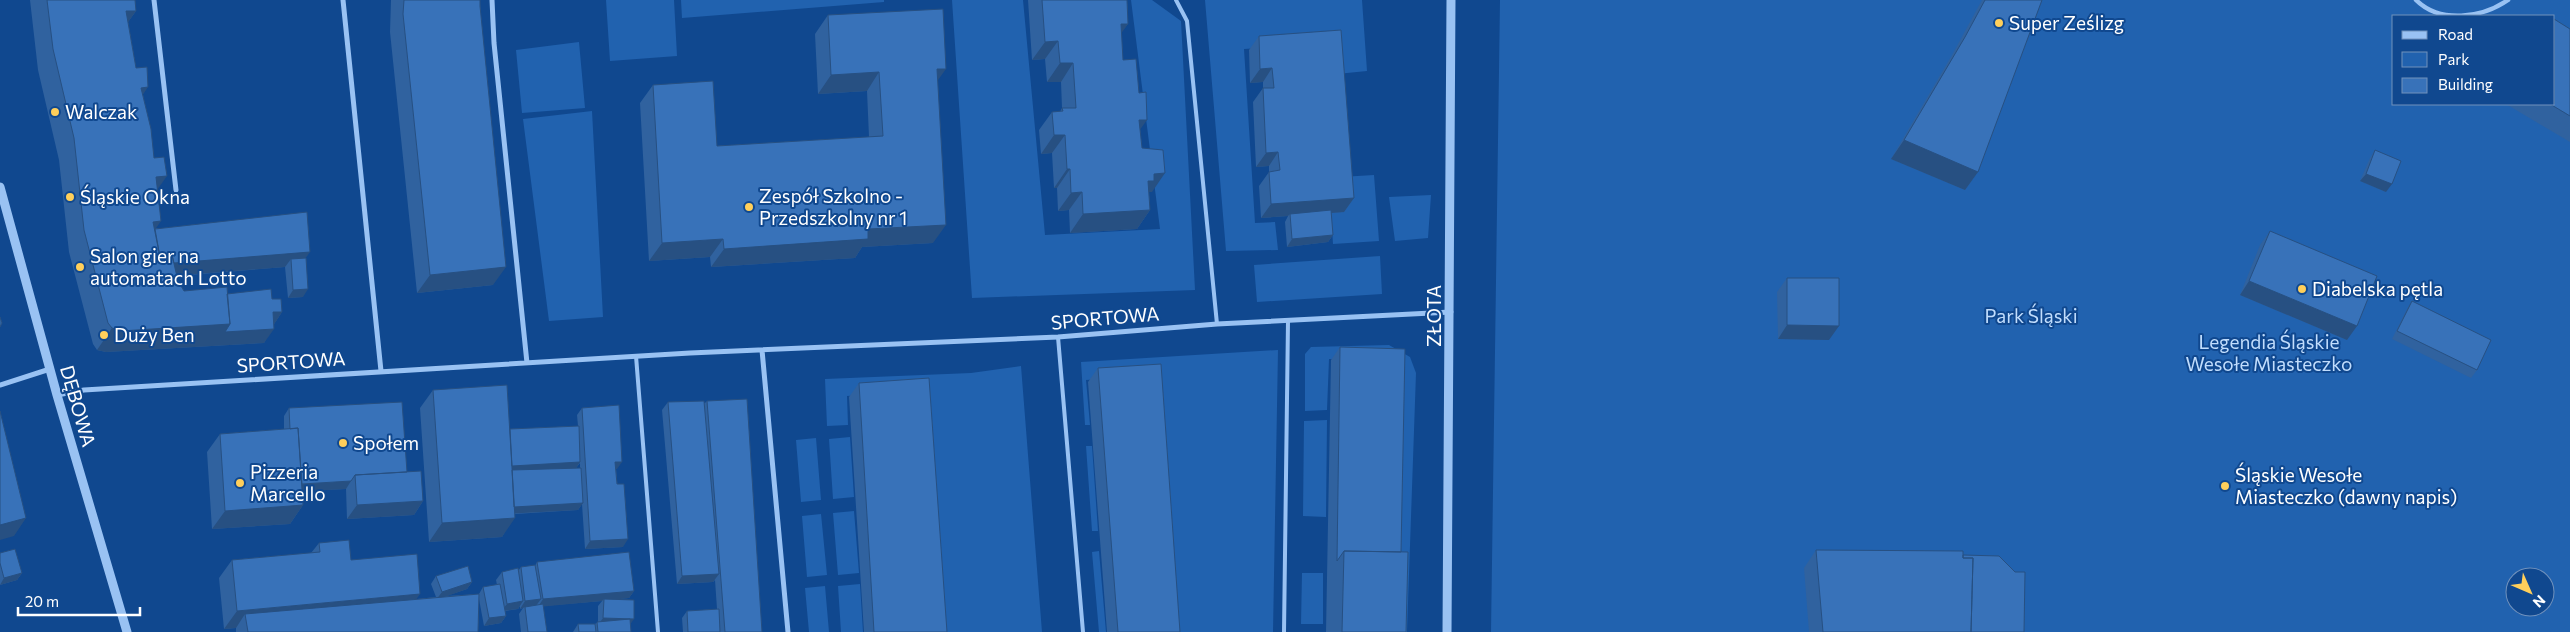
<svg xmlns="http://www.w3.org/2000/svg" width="2570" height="632" font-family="Commissioner,sans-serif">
	<rect width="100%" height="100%" fill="#10488f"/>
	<path fill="#2162af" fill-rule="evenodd" d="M606,0H674L677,56L610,61Z
		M681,0H884V2L682,18Z
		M952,0H1023L1045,235L1160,229L1131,0H1152L1181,21L1195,290L972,298Z
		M1205,0H1362L1367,71L1337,74L1334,43L1244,49L1255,223L1275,222L1278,250L1226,251Z
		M1500,0H2570V632H1491ZM2394,16H2554V104H2394ZM2515,577H2545V607H2515Z
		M579,42L585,108L522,113L516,50Z
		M592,111L603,317L549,321L523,119Z
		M1374,175L1379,241L1333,244L1331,213L1341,177Z
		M1431,195L1428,238L1395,241L1389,197Z
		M1380,256L1382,294L1257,302L1254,265Z
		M1389,345L1410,357L1416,373L1407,632H1392L1399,361L1329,359L1327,410L1305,411V354L1311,347Z
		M1278,350L1273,632H1171L1153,375L1086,380L1090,425H1085L1081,362Z
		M1021,366L1042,632H940L923,391L847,396L848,425L827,426L825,379L971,373Z
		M1327,420L1326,517L1303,516L1304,421Z
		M850,437L854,497L833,499L829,439Z
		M816,438L821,500L801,502L796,440Z
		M1086,446H1092L1098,531H1092Z
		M854,511L859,573L838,575L833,513Z
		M821,514L827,575L807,577L802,516Z
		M1099,551L1106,632H1099L1092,552Z
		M1302,573H1323V624H1301Z
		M860,584L863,632H841L838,586Z
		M825,586L829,632H809L805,588Z"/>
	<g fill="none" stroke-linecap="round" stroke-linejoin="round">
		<path stroke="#99c2f3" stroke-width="4" d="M1176,0L1187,21L1217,324
			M1058,337L1083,632
			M636,356L658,632
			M1284,632L1288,321"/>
		<path stroke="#99c2f3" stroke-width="4.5" d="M2416,0C2440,24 2482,18 2508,0"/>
		<path stroke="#99c2f3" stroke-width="5" d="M154,0L176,190
			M343,0L381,371
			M492,0L494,43L527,363
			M762,350L788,632
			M0,385L50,369
			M57,395L84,390L690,353L1058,337L1217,324L1451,312"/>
		<path stroke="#99c2f3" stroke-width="9" d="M0,187L57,395L127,632
			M1447,632L1451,0"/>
	</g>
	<path fill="#30629f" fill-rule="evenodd" d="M30,0H135L136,11L128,22L136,68L143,95L157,189L156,228L306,258L303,297L288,298L285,267L177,276L178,281L184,291L227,294L272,299L282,312L274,324L264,343L106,352L97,350L93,344L69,252L59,160L38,70Z
		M391,0H480L493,285L417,293L390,32Z
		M1028,0H1127L1128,24L1121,32L1123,60L1140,130L1142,148L1152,192H1149L1150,210L1137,229L1070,233L1069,210L1058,211L1057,188H1054L1052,153L1041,154L1039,130L1052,112H1060L1062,108L1061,82H1047L1045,59L1032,60Z
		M1982,0H2042L1978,172L1965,190L1891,159L1952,55Z
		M828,15L938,80L933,243L862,247L855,258L711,267L710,257L649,261L640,103L653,85L717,146L869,137L867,91L818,94L815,34Z
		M2570,29V142L2506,104H2554Z
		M1259,36L1354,198L1344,212L1331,213L1333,235L1328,242L1287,247L1285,222L1288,216L1261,218L1259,186L1269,172V166L1256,167L1253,102L1263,88V82L1250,83L1249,50Z
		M2375,150L2386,192L2360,181L2370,158Z
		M2270,231L2347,340L2240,295L2260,245Z
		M1787,278L1829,340L1778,339L1777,292Z
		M2412,301L2477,370L2471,378L2392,339L2407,309Z
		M1340,347L1401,552L1406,632H1326L1331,360Z
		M1098,368L1180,632H1107L1088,382Z
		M859,383L947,632H864L849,397Z
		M433,390L510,429L578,426L577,415L582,408L617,469H616L623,547L585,549L582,504L578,510L515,514L502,537L429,542L420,408ZM580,463V468H576Z
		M707,401L762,632H683L682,618L687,611L717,609L715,580L713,582L677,584L662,410L668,402L705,403Z
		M289,408L407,472L423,501L414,515L347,519L346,489L302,491L303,505L290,524L212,529L207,452L220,434L284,429V416Z
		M319,543L351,560L417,599L436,597L431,584L436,576L472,582L467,589L446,596L479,594L483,587L497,585L496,580L502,572L518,571L521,567L535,566L537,562L634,591L629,598L618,599L630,624L631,632H573L578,624H595L598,622V606L602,601L543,606L547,632H521L519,614L523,608L520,609V606L518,609L505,611L506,616L501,623L484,626L479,599L478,632H236V628L224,629L219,578L232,560L311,553Z
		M1816,550L1963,555L2024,632H1809L1804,568Z
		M0,553L22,573L17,580L0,585Z"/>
	<path fill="#275082" d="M126,11H136L121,32Z
		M1121,24H1128L1115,42Z
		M1058,41L1045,59L1032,60L1045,42Z
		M1060,63H1073L1061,82H1047Z
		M1272,68L1263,82L1250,83L1260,69Z
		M937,69H946L933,87Z
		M879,72L867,91L818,94L831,75Z
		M148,87L134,108L141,88Z
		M1139,120H1147L1134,138Z
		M1054,135H1065L1052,153L1041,154Z
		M1904,140L1978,172L1965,190L1891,159Z
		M1278,152L1269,166L1256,167L1266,153Z
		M1067,169H1070L1057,188H1054Z
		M1165,173L1152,192H1146L1148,181L1154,174Z
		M2366,174L2392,184L2386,192L2360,181Z
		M167,176L152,197L156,177Z
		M1082,192L1069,210L1058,211L1071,193Z
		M1354,198L1344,212L1290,216V214L1288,216L1261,218L1271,204Z
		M1150,210L1137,229L1070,233L1083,214Z
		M161,221L150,237L153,222Z
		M946,225L933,243L862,247L855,258L711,267L724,249L868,229Z
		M1333,235L1328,242L1287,247L1292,239Z
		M723,239L710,257L649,261L662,243Z
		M310,252L300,266L291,259L285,267L146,278L155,264Z
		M506,267L493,285L417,293L430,275Z
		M2249,281L2357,326L2347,340L2240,295Z
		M308,289L303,297L288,298L293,290Z
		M273,312H282L273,326Z
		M230,324L274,329L264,343L106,352L97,350L112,328Z
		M1787,325L1839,326L1829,340L1778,339Z
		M580,462L575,470L507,473V466Z
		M615,462H622L617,469L610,470Z
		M351,481L346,489L288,492L293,485Z
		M423,501L414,515L347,519L357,505Z
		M583,503L578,510L505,514L510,507Z
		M303,505L290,524L212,529L225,511Z
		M26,518L14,536L0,540V525Z
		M515,518L502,537L429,542L442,523Z
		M628,539L623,547L585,549L590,541Z
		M22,573L17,580L0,585L4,578Z
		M719,574L713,582L677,584L682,576Z
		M472,582L467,589L436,600L442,592Z
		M634,591L629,598L604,601V599L602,601L538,607L543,599Z
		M420,594L407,613L245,614L236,628L224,629L237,611Z
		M541,599L535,607H525L523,608L520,609L525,601Z
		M523,601L518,609L501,611L507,604Z
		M506,616L501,623L484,626L489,618Z
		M603,618L634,619L629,626L598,625Z"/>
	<path fill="#3872b9" stroke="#275082" d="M47,0H135L136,11H126L136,68L147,67L148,87L141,88L151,129L154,158L164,157L167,176L156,177L161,221L153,222L160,257L172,255L178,281L184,291L227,287L230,324L121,331L112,328L108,323L84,230L74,138L53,49Z
		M404,0H480V6L506,267L430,275L403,14Z
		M1042,0H1127L1128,24H1121L1123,60L1136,59L1139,93L1146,92L1147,120H1139L1142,148L1163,150L1165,173L1154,174V181H1148L1150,210L1083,214L1082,192L1071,193L1070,169H1067L1065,135H1054L1052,112L1063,111L1062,108H1076L1073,63H1060L1058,41L1045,42Z
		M1985,0H2042L1978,172L1904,140L1965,37Z
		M943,9L946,69H937L946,225L868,229V239L724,249L723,239L662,243L653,85L713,81L717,146L883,136L879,72L831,75L828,15Z
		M2554,19L2570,29V116L2550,104H2554Z
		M1341,30L1354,198L1271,204L1269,172L1280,170L1278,152L1266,153L1263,88H1274L1272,68L1260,69L1259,36Z
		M2375,150L2401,161L2392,184L2366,174Z
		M1331,210L1333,235L1292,239L1290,214Z
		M307,212L310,252L174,263L172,255L160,257L155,229Z
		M2270,231L2377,276L2357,326L2249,281Z
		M306,258L308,289L293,290L291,259Z
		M1787,278H1839V326L1787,325Z
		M271,289L272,299H281L282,312H273L274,329L225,332L230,324L227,294Z
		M2412,301L2491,340L2477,370L2397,331Z
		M0,317L2,323L0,327Z
		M1340,347L1405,349L1401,552L1344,551L1337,561Z
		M1161,364L1180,632H1118L1098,368Z
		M929,378L947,632H874L859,383Z
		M507,385L515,518L442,523L433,390Z
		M747,399L762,632H725L707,401Z
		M704,401L719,574L682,576L668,402Z
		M402,402L407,472L355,475L351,481L302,484L298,428L290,429L289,408Z
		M619,405L622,462H615L617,484H624L628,539L590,541L582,408Z
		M0,411L26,518L0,525Z
		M579,426L580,462L512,466L510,429Z
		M298,428L303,505L225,511L220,434Z
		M581,468L583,503L514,507L512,470Z
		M421,471L423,501L357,505L355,475Z
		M349,540L351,560L417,554L420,594L237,611L232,560L320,552L319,543Z
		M15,549L22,573L4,578L0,563V553Z
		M1816,550L1963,551V558H1973L1971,632H1823Z
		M1344,551L1408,552L1406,632H1342Z
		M629,552L634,591L543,599L537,562Z
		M1963,555L1999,556L2015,572H2025L2024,632H1971L1973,558H1963Z
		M535,565L541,599L525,601L521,567Z
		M468,566L472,582L442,592L436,576Z
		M518,568L523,601L507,604L502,572Z
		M500,584L506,616L489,618L483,587Z
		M479,594L478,632H248L245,614Z
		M604,599L634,600V619L603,618Z
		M543,604L547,632H528L525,607Z
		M719,609L720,632H688L687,611Z
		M630,619L631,632H598L597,622Z
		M578,624H595L596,632H579Z"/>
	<g fill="#ffcf5b" stroke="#10488f" stroke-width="2">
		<circle cx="1999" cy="23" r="5"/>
		<circle cx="55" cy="112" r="5"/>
		<circle cx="70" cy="197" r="5"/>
		<circle cx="749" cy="207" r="5"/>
		<circle cx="80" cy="267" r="5"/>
		<circle cx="2302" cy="289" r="5"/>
		<circle cx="104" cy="335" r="5"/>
		<circle cx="343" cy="443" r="5"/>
		<circle cx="240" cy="483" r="5"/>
		<circle cx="2225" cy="486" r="5"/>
	</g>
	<g text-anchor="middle" stroke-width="4" stroke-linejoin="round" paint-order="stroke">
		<g font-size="19" fill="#fff" stroke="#10488f" text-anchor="start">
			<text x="2009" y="30">Super Ześlizg</text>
			<text x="65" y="119">Walczak</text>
			<text x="759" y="203">Zespół Szkolno -<tspan x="759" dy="22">Przedszkolny nr 1</tspan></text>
			<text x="80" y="204">Śląskie Okna</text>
			<text x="90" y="263">Salon gier na<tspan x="90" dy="22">automatach Lotto</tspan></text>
			<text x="2312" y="296">Diabelska pętla</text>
			<text x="114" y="342">Duży Ben</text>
			<text x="353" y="450">Społem</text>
			<text x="250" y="479">Pizzeria<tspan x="250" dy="22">Marcello</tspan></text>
			<text x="2235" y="482">Śląskie Wesołe<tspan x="2235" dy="22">Miasteczko (dawny napis)</tspan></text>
		</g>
		<g font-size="19" fill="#fff" stroke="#10488f">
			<text transform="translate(1434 316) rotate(-90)" y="7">ZŁOTA</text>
			<text transform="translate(1105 318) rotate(-5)" y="7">SPORTOWA</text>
			<text transform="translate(291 362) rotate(-4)" y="7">SPORTOWA</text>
			<text transform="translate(78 406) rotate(74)" y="7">DĘBOWA</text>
		</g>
		<g font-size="19" fill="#c1ddfd" stroke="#10488f">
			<text x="2031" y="323">Park Śląski</text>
			<text x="2269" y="349">Legendia Śląskie<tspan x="2269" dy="22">Wesołe Miasteczko</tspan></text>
		</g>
	</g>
	<rect x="2392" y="15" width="162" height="90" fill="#10488f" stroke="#7091bc"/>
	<rect x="2402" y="31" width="25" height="8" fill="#99c2f3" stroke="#7091bc"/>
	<text x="2438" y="40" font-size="15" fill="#ffffff">Road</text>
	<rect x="2402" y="52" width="25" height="15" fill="#2162af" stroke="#7091bc"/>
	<text x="2438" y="65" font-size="15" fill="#ffffff">Park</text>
	<rect x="2402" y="78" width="25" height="15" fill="#3872b9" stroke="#7091bc"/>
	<text x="2438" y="90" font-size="15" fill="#ffffff">Building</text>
	<g transform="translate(2530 592) rotate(135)"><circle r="24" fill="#10488f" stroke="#7091bc"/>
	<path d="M0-4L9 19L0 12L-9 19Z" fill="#ffcf5b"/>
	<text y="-8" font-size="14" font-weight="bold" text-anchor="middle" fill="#ffffff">N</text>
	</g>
	<path d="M18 607v8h122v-8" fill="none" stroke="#ffffff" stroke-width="2.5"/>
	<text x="25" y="607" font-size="15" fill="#ffffff" stroke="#10488f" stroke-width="4" paint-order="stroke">20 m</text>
</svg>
